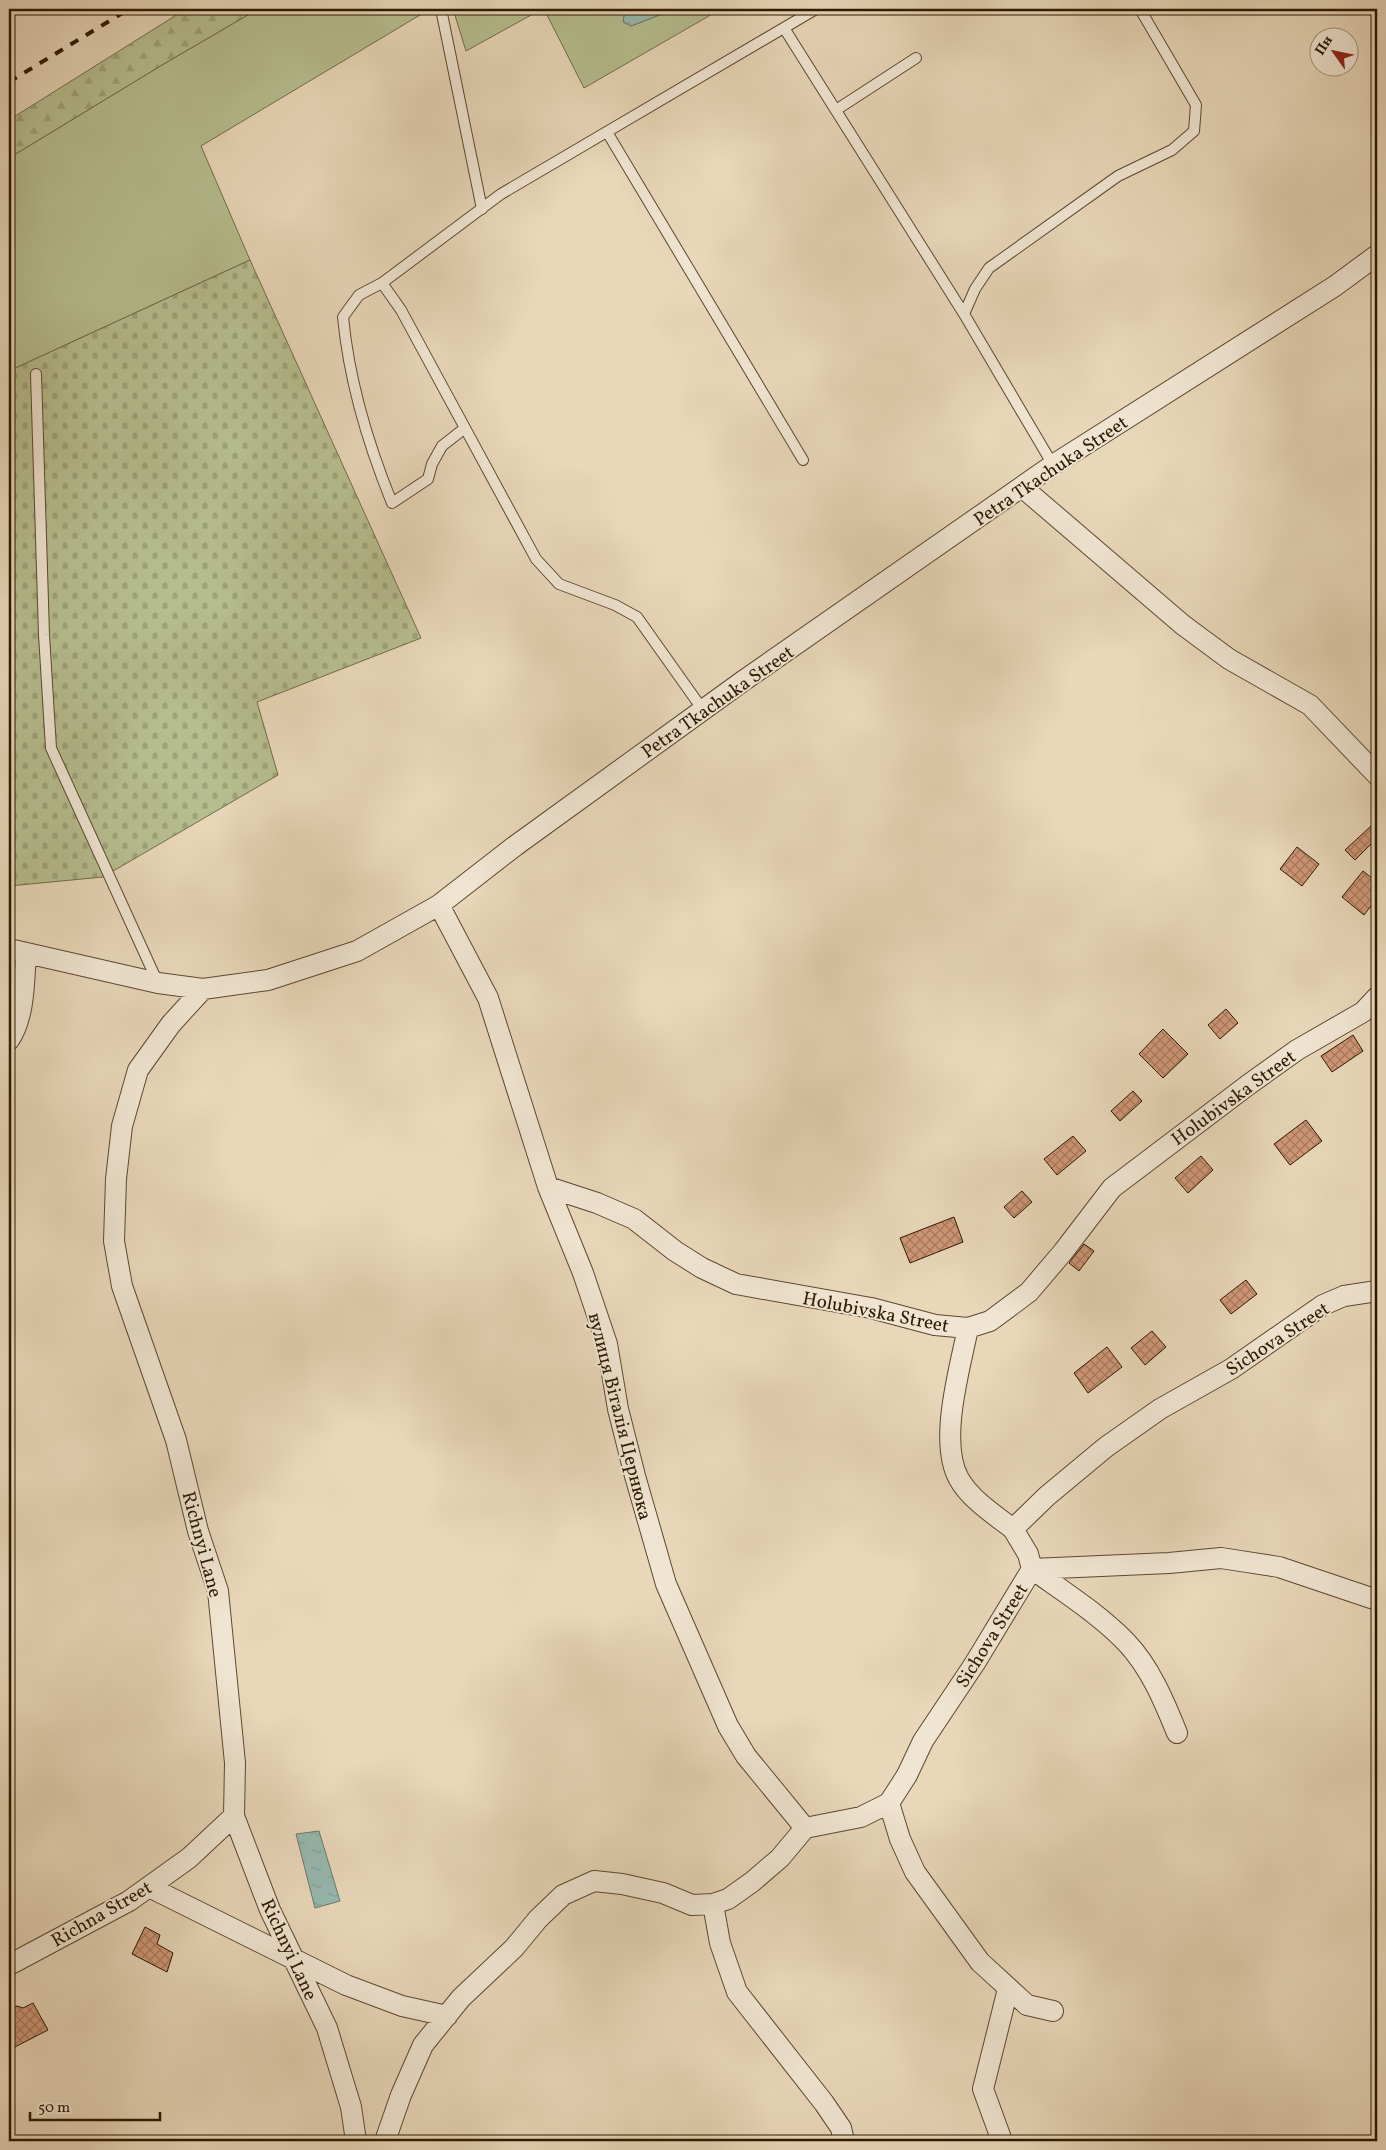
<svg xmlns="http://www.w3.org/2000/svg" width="1386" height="2150" font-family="Vollkorn,serif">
	<defs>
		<pattern id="forest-firs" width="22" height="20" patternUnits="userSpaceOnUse" patternTransform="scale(1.25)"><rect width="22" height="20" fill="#b6be8f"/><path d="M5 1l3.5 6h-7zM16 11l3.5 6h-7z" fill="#9da37a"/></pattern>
		<pattern id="cemetery-stones" width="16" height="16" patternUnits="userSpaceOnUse" patternTransform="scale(1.25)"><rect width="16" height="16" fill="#b6be8f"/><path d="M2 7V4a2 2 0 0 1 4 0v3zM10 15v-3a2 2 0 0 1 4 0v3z" fill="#9da37a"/></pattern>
		<pattern id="water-ripples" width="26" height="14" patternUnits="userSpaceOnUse" patternTransform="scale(1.25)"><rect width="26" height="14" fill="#97b9b0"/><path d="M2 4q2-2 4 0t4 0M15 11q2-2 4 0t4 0" fill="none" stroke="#829e96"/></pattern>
		<pattern id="building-cross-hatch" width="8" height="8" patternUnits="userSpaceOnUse" patternTransform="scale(1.25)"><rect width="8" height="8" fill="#cf9777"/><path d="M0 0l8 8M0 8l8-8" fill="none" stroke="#a87a5f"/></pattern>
	</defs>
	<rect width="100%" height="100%" fill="#e8d7b9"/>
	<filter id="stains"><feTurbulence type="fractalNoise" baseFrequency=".004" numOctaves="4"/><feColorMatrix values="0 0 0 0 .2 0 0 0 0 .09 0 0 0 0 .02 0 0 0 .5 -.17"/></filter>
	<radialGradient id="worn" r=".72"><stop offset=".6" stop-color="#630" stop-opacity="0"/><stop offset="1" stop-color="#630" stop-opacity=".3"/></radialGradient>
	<path fill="#b6be8f" stroke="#716c48" d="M258,9H430L201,146L250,260L9,371V158L162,65Z
		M453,9H542L466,51Z
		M544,9H630L624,16L631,26L675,9H721L584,88Z"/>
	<path fill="url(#forest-firs)" stroke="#716c48" d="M186,9H258L162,65L9,158V120Z"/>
	<path fill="url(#cemetery-stones)" stroke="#716c48" d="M250,260L421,638L257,702L278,775L103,877L9,886V371Z"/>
	<path fill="url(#water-ripples)" stroke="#6c796a" d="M630,9H675L631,26L623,22L624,16Z
		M319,1831L340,1901L315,1908L296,1834Z"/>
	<path fill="url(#building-cross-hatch)" stroke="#2c1902" d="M1371,826L1377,833V838L1355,860L1345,850Z
		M1297,847L1319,864L1302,886L1280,869Z
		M1363,871L1377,882V898L1364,915L1342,897Z
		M1226,1009L1238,1023L1220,1039L1208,1025Z
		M1163,1029L1188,1054L1163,1078L1139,1054Z
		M1353,1035L1363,1051L1332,1072L1321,1056Z
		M1133,1091L1142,1101L1120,1121L1111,1111Z
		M1306,1120L1322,1141L1290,1165L1274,1144Z
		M1073,1136L1086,1151L1057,1175L1044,1159Z
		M1201,1156L1213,1170L1188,1193L1175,1178Z
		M1022,1191L1032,1202L1014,1218L1004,1207Z
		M954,1217L963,1242L910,1263L900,1238Z
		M1084,1244L1094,1251L1079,1271L1069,1263Z
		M1246,1280L1257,1294L1231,1314L1220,1300Z
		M1152,1331L1166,1347L1145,1365L1131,1348Z
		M1107,1347L1122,1367L1088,1393L1074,1373Z
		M145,1927L160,1935L157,1944L173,1953L167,1972L132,1954Z
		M33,2003L48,2030L9,2050V2010L17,2006L23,2008Z"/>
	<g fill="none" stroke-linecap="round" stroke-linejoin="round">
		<g stroke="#5b4830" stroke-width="12">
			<path id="lane" d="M441,9L482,209
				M784,28L964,314
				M836,110L916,58
				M607,132L803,460
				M382,283L359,295L343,317C349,380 368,444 392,503L428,479L432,464L442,446L465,428
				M36,374L44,635L51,748L158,983
				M1053,465L964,314L975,289L989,268L1118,176L1172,150L1194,131L1196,105L1140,9
				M703,710L637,617L615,605L559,584L536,559L401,310L382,283L501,194L816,9"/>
		</g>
		<g stroke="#5b4830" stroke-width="22">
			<path id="street" d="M1022,487L1183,625L1229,659L1310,705L1377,775
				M439,905L488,998L548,1187L583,1273L607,1344L618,1409L635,1476L666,1584L728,1726L746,1756L805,1828L861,1817L889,1803
				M9,949L158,983L203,989L268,980L357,951L439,905L515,846L743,681L1053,465L1335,286L1377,255
				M203,989L171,1024L138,1070L122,1126L116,1179L114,1241L122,1286L176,1440L198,1531L218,1591L235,1763L234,1816L270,1910L327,2028L351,2107L356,2141
				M9,1040C25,1017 24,979 26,953
				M548,1187L597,1203L634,1219L675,1251L702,1268L736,1284L871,1308L935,1325L968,1328L990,1321L1029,1292L1063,1252L1112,1188L1248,1085L1297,1050L1363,1012L1377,997
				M968,1328C960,1368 938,1442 959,1479C971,1500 995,1515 1013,1529
				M1032,1569L1169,1563L1221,1558L1279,1567L1377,1600
				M1032,1569C1064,1592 1099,1614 1126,1642C1150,1667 1164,1701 1177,1733
				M149,1887L346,1985L402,2006L447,2016
				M713,1904L720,1943L737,1992L824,2103L841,2128L844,2141
				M9,1965L129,1901L189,1858L234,1816
				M1053,2011L1027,2005L980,1962L915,1872L900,1839L889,1803L907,1775L923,1741L975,1663L1032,1569L1028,1554L1013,1529L1047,1496L1106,1447L1160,1409L1231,1369L1323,1305L1344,1296L1377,1291
				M385,2141L401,2095L423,2045L461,1998L514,1948L538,1919L563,1895L594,1881L622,1884L663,1893L692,1905L713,1904L728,1899L752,1882L780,1858L805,1828
				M1002,2141L983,2089L1008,1989"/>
		</g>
		<use href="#lane" stroke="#f0e5d2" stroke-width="10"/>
		<use href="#street" stroke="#f0e5d2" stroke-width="20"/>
		<path stroke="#2c1902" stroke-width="4" stroke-dasharray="9 9" stroke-linecap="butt" d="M9,82L129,9"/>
	</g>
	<g text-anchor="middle" stroke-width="4" stroke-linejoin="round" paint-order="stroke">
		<g font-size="19" fill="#2c1902" stroke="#f0e5d2">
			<text transform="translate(1050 470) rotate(-34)" y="7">Petra Tkachuka Street</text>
			<text transform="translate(717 701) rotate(-35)" y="7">Petra Tkachuka Street</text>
			<text transform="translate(1233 1097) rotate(-36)" y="7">Holubivska Street</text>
			<text transform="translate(876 1311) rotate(11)" y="7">Holubivska Street</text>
			<text transform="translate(1277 1338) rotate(-33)" y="7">Sichova Street</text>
			<text transform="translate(621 1416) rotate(76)" y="7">вулиця Віталія Цернюка</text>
			<text transform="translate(203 1544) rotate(75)" y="7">Richnyi Lane</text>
			<text transform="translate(991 1635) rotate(-58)" y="7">Sichova Street</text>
			<text transform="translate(101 1913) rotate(-30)" y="7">Richna Street</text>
			<text transform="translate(290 1949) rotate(65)" y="7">Richnyi Lane</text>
		</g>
	</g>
	<rect width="1386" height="2150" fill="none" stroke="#e8d7b9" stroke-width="30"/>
	<rect x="10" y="10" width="1366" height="2130" fill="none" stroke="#2c1902" stroke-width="2.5"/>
	<rect x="15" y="15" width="1356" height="2120" fill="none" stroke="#2c1902"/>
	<g transform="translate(1334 52) rotate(303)"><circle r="24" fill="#f0e5d2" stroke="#a2937f"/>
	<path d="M0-4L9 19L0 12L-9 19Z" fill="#8f2418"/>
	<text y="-8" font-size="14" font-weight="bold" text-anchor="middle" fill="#2c1902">Пн</text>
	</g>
	<path d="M30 2112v8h130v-8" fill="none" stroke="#2c1902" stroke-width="2.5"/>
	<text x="38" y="2112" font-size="15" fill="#2c1902" stroke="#f0e5d2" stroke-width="4" paint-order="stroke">50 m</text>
	<rect width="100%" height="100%" filter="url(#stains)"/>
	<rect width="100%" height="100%" fill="url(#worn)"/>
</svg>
